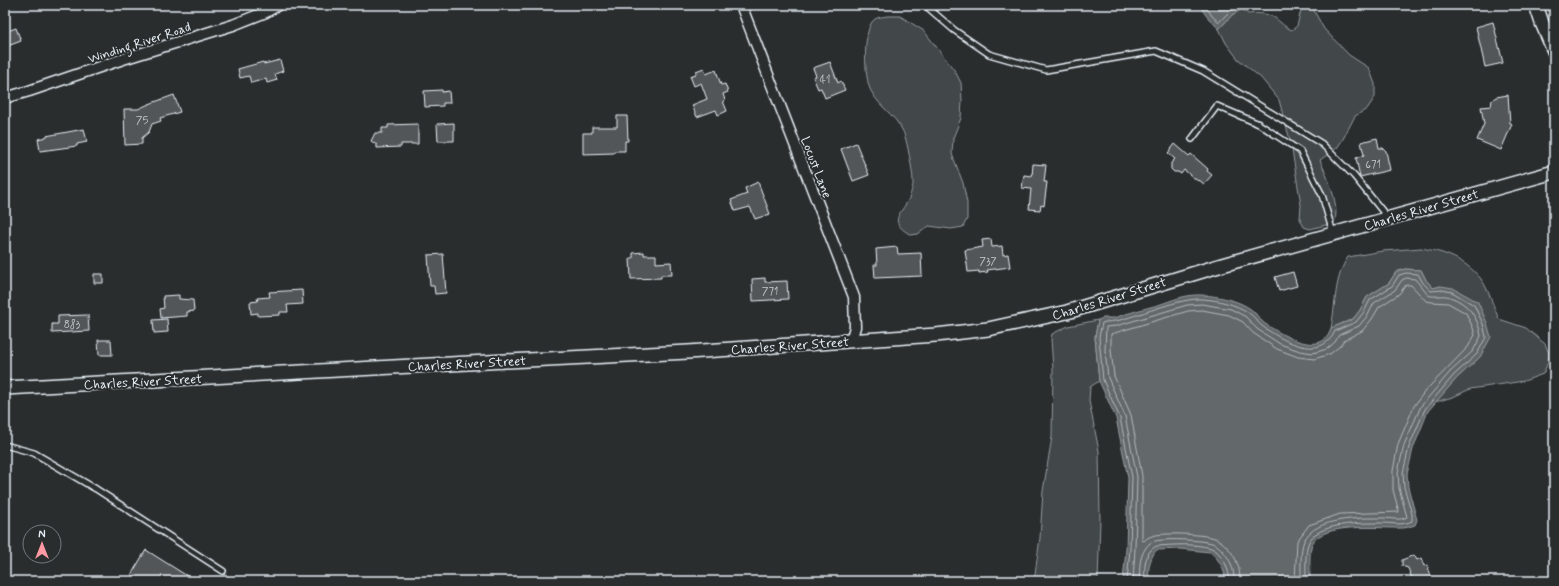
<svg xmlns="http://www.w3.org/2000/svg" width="1559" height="586" font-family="Mynerve,sans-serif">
	<rect width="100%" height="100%" fill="#2a2d2e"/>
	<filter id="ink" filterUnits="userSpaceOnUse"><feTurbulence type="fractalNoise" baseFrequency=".025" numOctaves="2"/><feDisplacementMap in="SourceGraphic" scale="8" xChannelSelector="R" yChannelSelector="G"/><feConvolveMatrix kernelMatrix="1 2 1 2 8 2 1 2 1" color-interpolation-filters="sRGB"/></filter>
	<g filter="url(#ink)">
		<path fill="#424648" stroke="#959ca0" d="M1302,6H1307L1312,7L1324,29L1349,55L1369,68L1375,84V97L1367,109L1355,116L1343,139L1337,148L1320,160C1327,177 1341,206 1334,223L1310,229L1304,227L1300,219L1301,205L1291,144L1279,100L1261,78L1238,59L1226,43L1219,29L1232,15L1242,9L1248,14C1255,13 1264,13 1271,16C1279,19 1283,27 1292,30L1297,26Z
			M887,16H900L924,31L955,71L961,83L962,101L961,118L953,138L952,154L963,183L967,203V219L963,227L951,229L929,226L918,234L911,235C885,220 903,214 910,196C911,193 912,188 913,185C914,177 908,148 906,140C901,118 881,110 871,91C864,79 862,27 875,19C878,17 883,17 887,16Z
			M1421,248C1444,252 1465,259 1481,279C1489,290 1493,306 1499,319L1526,328L1545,344L1549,353L1548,362L1543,374L1524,381L1470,389L1453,397L1435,402L1457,378L1480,357L1441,286L1433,288L1426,280L1421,270L1405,269L1396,272L1389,283L1367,297L1360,310L1353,319L1331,328C1336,304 1334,278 1348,257L1383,251Z
			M1098,320L1095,337L1099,381L1090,387L1089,401L1099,451L1100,519L1098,581H1034L1040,538L1043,491L1052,437L1053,369L1051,339L1052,334L1068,326Z"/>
		<path fill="#63686b" stroke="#989fa3" d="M1200,5H1245L1242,9L1232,15L1219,29C1211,21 1204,15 1200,5Z
			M1405,269L1421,270L1426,280L1433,288L1441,286L1453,288L1478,302L1487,323L1491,337L1480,357L1457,378L1428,411L1413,449L1407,474L1408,487L1417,520L1415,525C1411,526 1407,528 1403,528C1382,529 1323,521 1312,544C1309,550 1310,573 1310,581H1216L1222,580L1225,576C1223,567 1218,558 1210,552L1180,549L1156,550C1149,561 1148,568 1149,581H1123L1126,549L1128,478L1116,418L1099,381L1095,337L1098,320L1103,318H1114C1128,313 1143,309 1158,305C1173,300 1186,294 1202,295C1218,296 1239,300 1252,310C1256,313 1259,319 1264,323C1280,334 1323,360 1331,328L1353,319L1360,310L1367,297L1389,283L1396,272Z"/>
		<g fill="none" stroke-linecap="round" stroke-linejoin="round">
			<path stroke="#b3bac0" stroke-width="1" d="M1205,5L1212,16L1219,22L1229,12L1240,5
				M1127,581L1130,549L1132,477L1120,418L1103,380L1099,337L1102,323C1107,321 1114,322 1120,320C1143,314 1180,298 1202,299C1218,300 1236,304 1249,313C1254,316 1257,322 1262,326C1281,340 1321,363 1335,331L1356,322L1364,312L1370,300L1392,286L1399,275L1406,273L1418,274L1423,283L1431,291L1442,290L1452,292L1474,305L1483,324L1486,337L1477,354L1454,375L1425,409L1409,447L1403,473L1404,487L1412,514V521C1402,526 1392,523 1382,523C1363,523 1315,522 1308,544C1305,551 1306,573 1306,581
				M1133,581L1135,549L1137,477L1125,416L1108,378L1105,350L1106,327L1116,326L1187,305L1202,304L1231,309L1246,317L1257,329L1280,344L1300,351L1313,353L1327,349L1335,342L1339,335L1359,326L1368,315L1374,303L1395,290L1402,280L1406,278L1415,279L1428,295C1435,298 1443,294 1450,297C1468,303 1478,317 1481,336L1473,351L1450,372L1421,406L1404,445L1398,472L1399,488L1407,517C1400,521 1391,518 1383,518C1360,518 1315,517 1304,541C1300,548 1301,573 1301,581
				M1140,581C1139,568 1139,553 1150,543C1157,537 1206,540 1215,544C1225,550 1237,569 1233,581
				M1145,581C1144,569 1144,551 1157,546C1173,545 1194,543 1211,548C1221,551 1228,567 1229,576L1226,581
				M1239,581C1243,566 1230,546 1217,539C1208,534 1163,532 1152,536C1149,537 1147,538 1144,541L1142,540V476L1131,415L1114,376L1111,350V334L1188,311L1202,310L1229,315L1243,322L1253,333L1277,349L1298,357L1314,359L1330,354L1340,346L1344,340L1362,331L1372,319L1379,307L1399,294L1406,285H1411L1426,301L1432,302L1448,303L1466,313L1473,328L1475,335L1468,347L1425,391L1414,406L1398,444L1393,471V490L1399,512L1340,514L1309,525L1297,541L1295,581"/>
		</g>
		<path fill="#535759" stroke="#e8f1f8" d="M1493,22L1503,63L1485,67L1476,27Z
			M16,28L21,41L5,47V32Z
			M280,60L283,71L275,74L277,80L267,83L266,79L251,83L249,76L240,78L238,69L263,62L264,64Z
			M830,62L838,83L841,81L845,90L825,98L821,88L818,89L813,77L816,76L813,68Z
			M704,68L706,74L716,70L721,85L725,84L728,92L723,94L725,100L723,101L727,111L718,115L716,110L697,117L692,105L707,99L701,83L694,86L690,76L696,74V71Z
			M442,90V92L449,91L450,103H443V106L425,107L424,91Z
			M174,95L180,112L160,118L161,121L152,124L149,132L142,138V144L125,145L124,109H138L149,104Z
			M1508,95L1510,123L1512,124L1501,150L1477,140L1484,124L1481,107L1491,106L1492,100L1496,97Z
			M617,116H627L628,141H625V151H614V153L583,154V133H592V127H617Z
			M454,123V141H438L437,124Z
			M418,124V144H401V147L377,148V145L371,141L375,133H382V128H388V125Z
			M84,129L87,142L77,144V146L40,151L38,139L46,137V136Z
			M1377,138L1379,148H1383L1386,151L1390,170L1360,177L1356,158L1364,155L1361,142Z
			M856,143L869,175L853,181L841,149Z
			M1175,144L1189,156L1191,154L1208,169L1207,171L1212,175L1204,184L1199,180L1198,181L1184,170L1181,174L1178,172H1174L1171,169V163L1175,159L1168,153Z
			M1033,164L1046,165L1044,182H1047L1044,206L1041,205L1040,210L1029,209L1031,189L1022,188L1024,175L1032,176Z
			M758,182L770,214L755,219L750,207L735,211L731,200L747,194L745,188Z
			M991,239L992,247L1002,246L1003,255L1008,254L1010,267L987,270L988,272L979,273V271L968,272L965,250L983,247L982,240Z
			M897,247L898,254L921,253L922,276L875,278L874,265H877L876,249Z
			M644,252V255H656V263L671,262L672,275H661V278L631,279L630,258H633V253Z
			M443,254L446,293L435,294L434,286H430L428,255Z
			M1293,272L1297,286L1279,291L1275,277Z
			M94,274H103V283H94Z
			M765,278V282L787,281L788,299L753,301L752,279Z
			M302,290L303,304L287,305L288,312H280V315L258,316V313L251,314L250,302L258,301L257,298L270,297L269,292Z
			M179,295V299L193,300L194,311L187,312V316L161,318L160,309L164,308L163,296Z
			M88,315L89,331L52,333V324H58V316Z
			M167,319L168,332L154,333L153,320Z
			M98,340H111L112,355H99Z
			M146,550L195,581H141L131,575Z
			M1414,555L1417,560L1421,558L1424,566L1427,565L1433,581H1413L1408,568L1402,566V560Z"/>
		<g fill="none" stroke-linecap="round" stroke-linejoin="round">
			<g stroke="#e8f1f8" stroke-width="8">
				<path id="service" d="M925,5L954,30L989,54L1046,70L1156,51L1203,71L1322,144L1354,176L1388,218
					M1192,139L1217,106L1259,124L1300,151L1322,195L1333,233
					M5,445L34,453L96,489L223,571"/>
			</g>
			<g stroke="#e8f1f8" stroke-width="13">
				<path id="minor" d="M741,5L854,297L855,327L851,341
					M5,98L29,91L123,59L233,25L266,12L278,5"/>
			</g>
			<g stroke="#e8f1f8" stroke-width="16">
				<path id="tertiary" d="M1536,5L1542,23L1554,51
					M5,388L487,362L688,352L936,335L988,329L1067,312L1222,265L1554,172"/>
			</g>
			<use href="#service" stroke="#2a2d2e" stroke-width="5"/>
			<use href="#minor" stroke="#2a2d2e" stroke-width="10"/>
			<use href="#tertiary" stroke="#2a2d2e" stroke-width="13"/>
		</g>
	</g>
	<g text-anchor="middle" stroke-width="4" stroke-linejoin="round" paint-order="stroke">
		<g font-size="11" fill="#c3cad0">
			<text x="825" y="83">41</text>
			<text x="142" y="124">75</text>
			<text x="1373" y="168">671</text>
			<text x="988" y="265">737</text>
			<text x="770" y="295">771</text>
			<text x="72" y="328">883</text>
		</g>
		<g font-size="13" fill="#e8f1f8" stroke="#2a2d2e">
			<text transform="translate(139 42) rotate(-18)" y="5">Winding River Road</text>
			<text transform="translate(817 167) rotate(69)" y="5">Locust Lane</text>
			<text transform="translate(1421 209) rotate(-16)" y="5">Charles River Street</text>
			<text transform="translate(1109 298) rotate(-17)" y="5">Charles River Street</text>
			<text transform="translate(790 345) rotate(-4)" y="5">Charles River Street</text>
			<text transform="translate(467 363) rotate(-3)" y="5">Charles River Street</text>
			<text transform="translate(143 381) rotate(-3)" y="5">Charles River Street</text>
		</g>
	</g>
	<rect width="1559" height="586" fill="none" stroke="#2a2d2e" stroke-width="20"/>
	<rect x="10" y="10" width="1539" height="566" fill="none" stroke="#e8f1f8" stroke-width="1.5" filter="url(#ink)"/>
	<g transform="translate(42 544)"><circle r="19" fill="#2a2d2e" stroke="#767b7f"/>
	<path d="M0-3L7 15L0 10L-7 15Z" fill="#ff9aa2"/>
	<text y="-6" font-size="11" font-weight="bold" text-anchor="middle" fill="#e8f1f8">N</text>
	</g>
</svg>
